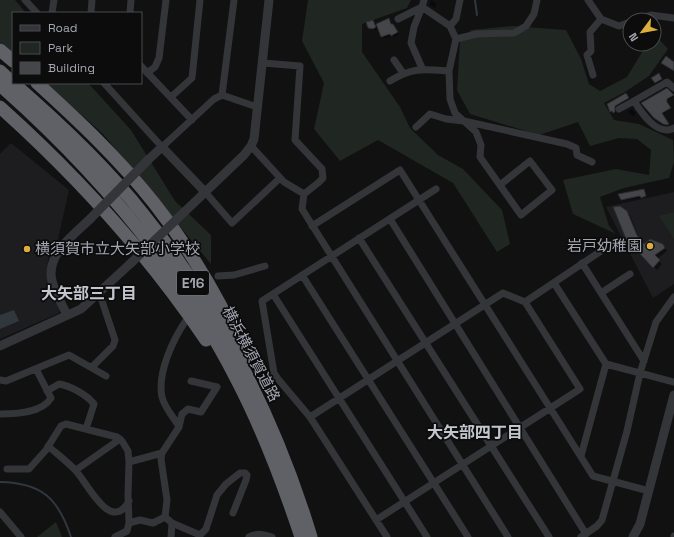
<svg xmlns="http://www.w3.org/2000/svg" width="674" height="537" font-family="'Space Grotesk','Noto Sans JP',sans-serif">
	<rect width="100%" height="100%" fill="#111112"/>
	<path fill="#1d1d1f" d="M11,143L69,190L58,239L48,259L47,277L60,309L59,313L0,339V154Z
		M674,192V284L653,298L606,207Z"/>
	<path fill="#202621" d="M0,0H15L26,13H13V54L0,42Z
		M308,0H411L407,8L362,24V52L400,107L410,128L438,155L463,169L502,210L510,244L497,252L453,183L378,140L340,161L314,129L324,83L302,41Z
		M512,26L566,30L581,59L589,84L600,91L627,77L647,44H654V41L659,39L668,49L649,76L625,92L604,103L614,120L639,124L673,140L674,162L669,178L624,188L600,197L609,226L616,234L573,214L563,180L616,169L649,175L651,150L637,139L619,138L590,146L578,122L539,135L470,114L457,90L460,41L471,30Z
		M46,83H88L131,130L175,201L211,235V264L103,134Z
		M674,212V239L659,216Z
		M56,522L62,537H37Z"/>
	<path fill="#30373d" d="M14,310L19,321L0,329V315Z"/>
	<path fill="#0007" d="M431,0L436,4L435,8L430,5Z
		M388,19L399,34L394,37L393,36L384,38L379,29L375,30H372L369,27L373,21L376,25Z
		M660,75L662,81L657,84L655,83Z
		M667,90L674,96L668,100V104L671,109L663,114L669,125H665L652,115Z
		M627,95L630,99L616,107V113L612,112L608,104Z
		M632,109L636,114L633,116L628,111Z
		M644,190L646,197L623,200L622,199Z
		M626,212L630,215L640,240L644,245H663L666,249L667,251L657,259L662,264L657,270L627,238Z"/>
	<g fill="none" stroke-linecap="round" stroke-linejoin="round">
		<path stroke="#30373d" stroke-width="2" d="M475,0L477,15
			M0,482C42,483 58,498 71,537"/>
	</g>
	<path fill="#45464a" stroke="#2b2b2e" d="M389,18L391,24H393L398,32L391,36L390,34L381,37L376,24Z
		M373,20L376,27L373,29L368,28L366,22Z
		M666,56L674,62V71L661,63Z
		M659,73L662,79L655,83L651,78Z
		M667,88L674,95L667,99V102L671,108L662,113L669,124L667,125L663,124L654,118L641,103Z
		M626,93L629,98L615,106V112L613,113L612,111L610,112L607,104Z
		M644,189L646,196L641,198L640,196L621,200L618,194Z
		M620,206L627,211L637,235L644,244L650,239L663,244L665,248L655,255L660,260L653,268L626,239L613,207Z"/>
	<g fill="none" stroke-linecap="round" stroke-linejoin="round">
		<path stroke="#343539" stroke-width="7" d="M25,0L37,13
			M424,0L422,7L450,26
			M460,0L456,19L450,26L456,39L449,71L450,99L455,113L476,132L481,145L480,157L521,215L552,190L530,161L500,185
			M588,0L601,19L619,26L630,22
			M52,13L54,0
			M91,13L92,0
			M130,13L131,0
			M398,19L422,7L414,27L411,43L422,68
			M636,20L651,15L674,18
			M456,39L477,34L514,33L526,26L534,14L537,0
			M394,60L403,73
			M263,63L300,66L295,140L322,169L323,178L318,183L304,194
			M141,66L192,120
			M147,73L155,67L159,58L166,0
			M593,75L587,55L591,51L590,32L601,19
			M390,81C412,67 424,69 449,71
			M104,83L162,147L214,99L222,95L257,107
			M674,88L667,82L634,101C641,112 657,137 674,128
			M222,95L234,0
			M171,97L192,78L200,0
			M619,109L634,101
			M416,127L430,114L446,119L464,121L567,144L576,148L577,155L592,162
			M251,146L284,182L304,194L302,209L508,537
			M206,193L232,223L280,178
			M390,219L586,534
			M312,226L400,170L593,476L649,491
			M359,238L549,537
			M582,263L644,361
			M302,275L468,537
			M218,276L234,275L265,266
			M554,283L606,364
			M601,293L630,274
			M273,294L427,537
			M525,302L610,245
			M92,367L113,346L115,340L99,292
			M0,380L6,381L69,355L106,376
			M47,391L59,384C71,386 87,395 94,404L86,429
			M0,414C16,414 42,413 51,398L36,369
			M310,417L503,293L525,302L580,389L376,520
			M179,427C174,417 165,409 162,397C157,373 173,339 187,319
			M48,446C57,454 68,462 76,471C88,484 111,534 129,501
			M581,456L606,364L674,382
			M129,462L162,453
			M7,469H29L46,450L61,426L66,424L117,437L122,441L128,451L129,462L128,495L129,523
			M76,470L120,439
			M0,512L21,537
			M165,517L167,500L161,459L162,453L179,427L182,414L188,409L201,412L217,387L191,381
			M115,537L127,531L129,523L140,520L153,523L165,517L172,523L200,535
			M171,537L172,523
			M200,537V535L206,529L217,495L226,484L240,473H245L247,475L246,480L233,513
			M249,537C257,533 263,534 272,537
			M387,537L310,417L278,379L274,373L262,301L436,189
			M581,537L597,526L602,520L627,431L640,373L656,322L674,297
			M674,537V536"/>
		<path stroke="#343539" stroke-width="9" d="M149,159L162,147L206,193
			M178,218L244,155L251,146L254,139L269,0
			M67,315C62,304 51,286 51,274C51,250 75,234 90,219
			M0,346L81,309L131,263
			M633,537L640,524L674,395"/>
		<path stroke="#5f6167" stroke-width="13" d="M0,50L13,61
			M0,71L13,83
			M13,83C58,122 106,167 143,214C220,309 276,421 311,537
			M37,83C79,121 119,159 154,203C191,250 221,301 245,356
			M0,85C96,170 179,266 237,380C263,430 283,483 301,537
			M0,107C77,176 148,254 206,340"/>
		<path stroke="#343539" stroke-width="9" d="M90,219L149,159
			M131,263L178,218"/>
	</g>
	<g fill="#dbae3f" stroke="#0c0c0d" stroke-width="1.5">
		<circle cx="650" cy="246" r="4"/>
		<circle cx="27" cy="249" r="4"/>
	</g>
	<g text-anchor="middle" stroke-width="3.5" stroke-linejoin="round" paint-order="stroke">
		<rect fill="#0c0c0d" stroke="#767880" stroke-width="1" x="177" y="271" width="32" height="24" rx="3"/>
		<g font-size="14" font-weight="bold" fill="#a4a7b1">
			<text x="193" y="288">E16</text>
		</g>
		<g font-size="15" fill="#a4a7b1" stroke="#0c0c0d" text-anchor="end">
			<text x="642" y="251">岩戸幼稚園</text>
			<text x="35" y="254" text-anchor="start">横須賀市立大矢部小学校</text>
		</g>
		<g font-size="15" fill="#a4a7b1" stroke="#0c0c0d">
			<text transform="translate(251 354) rotate(62)" y="5">横浜横須賀道路</text>
		</g>
		<g font-size="16" font-weight="bold" fill="#c4c6ce" stroke="#0c0c0d">
			<text x="89" y="299">大矢部三丁目</text>
			<text x="475" y="438">大矢部四丁目</text>
		</g>
	</g>
	<rect x="12" y="12" width="130" height="72" fill="#0c0c0d" stroke="#494a4f"/>
	<rect x="20" y="25" width="20" height="6" fill="#343539" stroke="#494a4f"/>
	<text x="48" y="32" font-size="12" fill="#a4a7b1">Road</text>
	<rect x="20" y="42" width="20" height="12" fill="#202621" stroke="#494a4f"/>
	<text x="48" y="52" font-size="12" fill="#a4a7b1">Park</text>
	<rect x="20" y="62" width="20" height="12" fill="#45464a" stroke="#494a4f"/>
	<text x="48" y="72" font-size="12" fill="#a4a7b1">Building</text>
	<g transform="translate(642 32) rotate(238)"><circle r="19" fill="#0c0c0d" stroke="#494a4f"/>
	<path d="M0-3L7 15L0 10L-7 15Z" fill="#dbae3f"/>
	<text y="-6" font-size="11" font-weight="bold" text-anchor="middle" fill="#a4a7b1">N</text>
	</g>
</svg>
